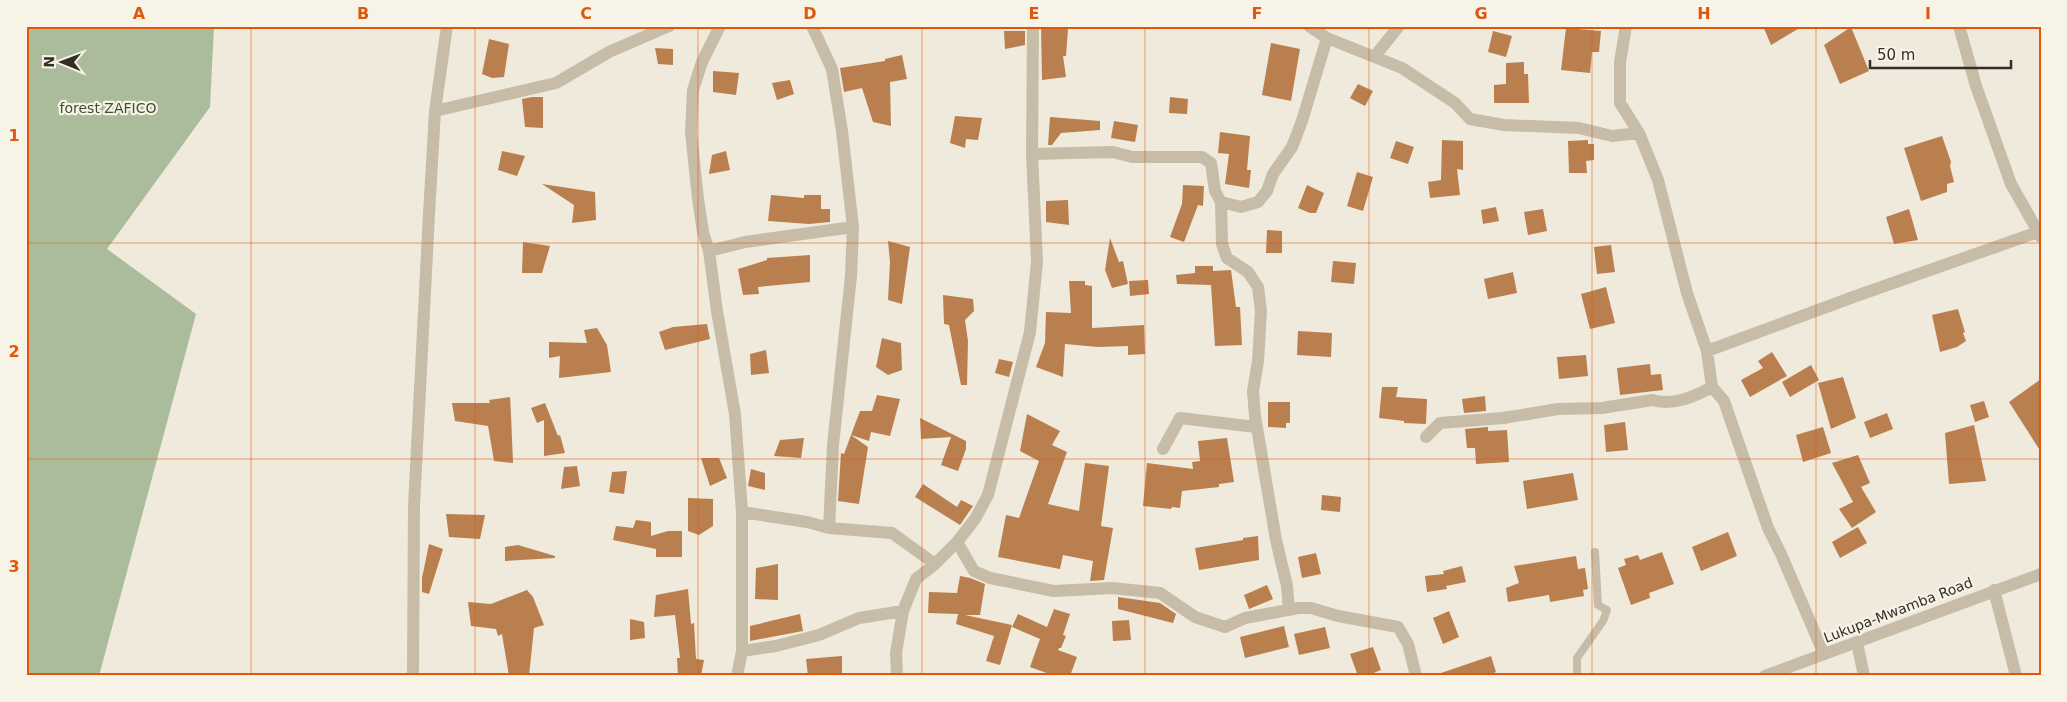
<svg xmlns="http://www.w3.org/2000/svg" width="2067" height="702" font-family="'DejaVu Sans',sans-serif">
	<rect width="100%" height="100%" fill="#efeadb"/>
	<path fill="#abbc9d" d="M26,26H214L210,107L107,249L196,314L99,676H26Z"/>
	<path fill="#ba7f4f" d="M1041,26H1058V29H1068L1066,56H1063L1066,77L1042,80Z
		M1763,26H1803L1771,45Z
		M1851,27L1869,71L1840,84L1824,45Z
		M1566,28L1601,31L1599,52H1592L1590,73L1561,70Z
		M1004,31H1025V45L1005,49Z
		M1493,31L1512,36L1506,57L1488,52Z
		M489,39L509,44L504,77L492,78L482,74Z
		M1271,43L1300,49L1291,101L1262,95Z
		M655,48L673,49V65L658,64Z
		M902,55L907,79L890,82L891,126L873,122L862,88L844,92L840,68L885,61V59Z
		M1524,62V74H1528L1529,103H1494V85L1506,84V63Z
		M713,71L739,73L736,95L713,92Z
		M790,80L794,94L777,100L772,83Z
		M1358,84L1373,91L1365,106L1350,98Z
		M532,97H543V128L525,127L522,99Z
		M1170,97L1188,99L1187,114L1169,113Z
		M955,116L982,118L978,140L966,139L965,148L950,143Z
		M1050,117L1100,121V130L1061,133L1052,145H1048Z
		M1114,121L1138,125L1135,142L1111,138Z
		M1220,132L1250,136L1247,170H1251L1249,188L1225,184L1229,154L1218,153Z
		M1942,136L1951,162L1950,166L1954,182L1947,184V192L1921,201L1904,148Z
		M1442,140L1463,141V170L1457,169L1460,195L1430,198L1428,182L1441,180Z
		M1588,140V144H1594V160L1586,161L1587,173H1569L1568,141Z
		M1396,141L1414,147L1408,164L1390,158Z
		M502,151L525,156L517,176L498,170Z
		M726,151L730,170L709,174L712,155Z
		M1357,172L1373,177L1363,211L1347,206Z
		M542,184L595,192L596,220L572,223L574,205Z
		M1183,185L1204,186L1203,206L1198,205L1184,242L1170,237L1182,204Z
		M1307,185L1324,193L1316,213H1310L1298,208Z
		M771,195L804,198V195H821V209H830V222L809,224L768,221Z
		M1068,200L1069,225L1046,222V201Z
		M1496,207L1499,221L1483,224L1481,210Z
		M1543,209L1547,231L1528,235L1524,212Z
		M1909,209L1918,240L1894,244L1886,217Z
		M1267,230L1282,231V253H1266Z
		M1110,238L1119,262L1123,261L1128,284L1112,288L1105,270Z
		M888,241L910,247L902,304L888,300L890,262Z
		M523,242L550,246L542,273H522Z
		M1611,245L1615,272L1597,274L1594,247Z
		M810,255V282L758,287L759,294L743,295L738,269L767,260V258Z
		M1333,261L1356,263L1354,284L1331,282Z
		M1195,266H1213V271L1231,270L1236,307H1240L1242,345L1215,346L1211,285L1177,284L1176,275L1195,273Z
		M1513,272L1517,293L1488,299L1484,279Z
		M1148,280L1149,294L1130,296L1129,281Z
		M1069,281H1085V285L1092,286V328L1144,325L1145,354L1128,355V346L1098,347L1065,344L1063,377L1036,367L1045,343L1046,312L1071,313Z
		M1606,287L1615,323L1590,329L1581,294Z
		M943,295L973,299L974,311L965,320L968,341L967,385H961L949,325L944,324Z
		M1958,309L1965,332L1963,333L1966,341L1957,347L1940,352L1932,315Z
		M707,324L710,339L665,350L659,332L673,327Z
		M597,328L607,345L611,372L559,378L560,356L549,358V342L587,343L584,330Z
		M1298,331L1332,333L1331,357L1297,355Z
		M882,338L901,343L902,370L888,375L876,367Z
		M766,350L769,373L751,375L750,354Z
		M1772,352L1787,376L1750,397L1741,380L1763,368L1758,361Z
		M1586,355L1588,376L1559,379L1557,357Z
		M999,359L1013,362L1009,377L995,373Z
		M1650,364L1651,375L1661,374L1663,390L1620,395L1617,368Z
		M1811,365L1819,380L1790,397L1782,382Z
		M1843,377L1856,418L1831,429L1818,383Z
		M2041,379V452L2009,402Z
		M1382,387H1398L1396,397L1427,399L1426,424L1404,423V421L1379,418Z
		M877,395L900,399L890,436L871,432L869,441L851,435L860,411H872Z
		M1485,396L1486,411L1464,413L1462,399Z
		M510,397L511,415L513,463L494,461L488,426L455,421L452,403H490L489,400Z
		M1984,401L1989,417L1975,422L1970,405Z
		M1268,402H1290V423H1286V428L1268,427Z
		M545,403L558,436L560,435L565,453L544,456V420L537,423L531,408Z
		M1887,413L1893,429L1870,438L1864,422Z
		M1027,414L1060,431L1052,445L1067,452L1048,504L1079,511L1085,463L1109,466L1101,526L1113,528L1104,580L1090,581L1093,561L1063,555L1060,569L998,557L1006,515L1019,518L1039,461L1020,451Z
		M920,418L966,441V449L958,471L941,465L951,437L921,439Z
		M1625,422L1628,450L1606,452L1604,425Z
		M1974,425L1986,481L1949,484L1945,433Z
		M1488,427V431L1507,430L1509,462L1476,464L1475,448H1467L1465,429Z
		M1823,427L1831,453L1803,462L1796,435Z
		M851,435L868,447L859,504L838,501L841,453L844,454Z
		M804,438L801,458L774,456L780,440Z
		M1227,438L1234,482L1219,484V487L1182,491L1180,508L1172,507L1171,509L1143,506L1147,463L1193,469L1192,462L1200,461L1198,441Z
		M1858,455L1870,483L1861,487L1876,512L1852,528L1839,509L1853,502L1832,463Z
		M701,458H719L727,478L710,486Z
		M577,466L580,486L561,489L564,467Z
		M751,469L765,473V490L748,486Z
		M627,471L624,494L609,492L612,472Z
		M1573,473L1578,500L1527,509L1523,481Z
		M923,484L957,507L961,500L973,506L960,525L915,497Z
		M1322,495L1341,497L1340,512L1321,510Z
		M688,498L713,499V526L699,535L688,531Z
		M446,514L485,515L480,539L449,537Z
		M636,520L651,522V536L668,531H682V557H656V549L613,540L616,526L633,528Z
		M1858,527L1867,543L1840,558L1832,542Z
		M1728,532L1737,556L1701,571L1692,547Z
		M1258,536L1259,560L1199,570L1195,548L1243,540V538Z
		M429,544L443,549L429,594L422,592V578Z
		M518,545L555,556V558L505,561V547Z
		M1662,552L1674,584L1649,593L1650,598L1631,605L1618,568L1626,565L1624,559L1638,555L1640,560Z
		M1316,553L1321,574L1302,578L1298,557Z
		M1576,556L1578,569L1585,568L1588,589L1583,590L1584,596L1550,602L1549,595L1508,602L1506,588L1519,583L1514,566Z
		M778,564V600L755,599L756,568Z
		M1462,566L1466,582L1446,586L1447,589L1427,592L1425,576L1444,574L1443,571Z
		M960,576L970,578L985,584L980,615H965L1012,625L1000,665L986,661L994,636L956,624L958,614L928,613L929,592L957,593Z
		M1267,585L1273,599L1249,609L1244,595Z
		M688,589L691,624L694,623L696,659L704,660L701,676H678L677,658H680L675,615L654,617L656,595Z
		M527,590L533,597L544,625L534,628L529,676H509L502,634L498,636L496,629L471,626L468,602L491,604Z
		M1118,597L1160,603L1176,614L1173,623L1118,609Z
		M1054,609L1070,614L1063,635L1066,636L1061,648H1059L1058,650L1077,657L1070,676H1055L1030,667L1040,639L1012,627L1018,614L1047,627Z
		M1449,611L1459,637L1443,644L1433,618Z
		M800,614L803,631L750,641V626Z
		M630,619L644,622L645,638L630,640Z
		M1129,620L1131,640L1113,641L1112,621Z
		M1284,626L1289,647L1245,658L1240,637Z
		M1325,627L1330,648L1299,655L1294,634Z
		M1373,647L1381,670L1366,676H1358L1350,654Z
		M842,656V676H808L806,659Z
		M1491,656L1496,672L1486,676H1441V673Z"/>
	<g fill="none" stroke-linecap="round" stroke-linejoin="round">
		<path stroke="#c6bca8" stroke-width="8" d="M1577,676V658L1603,621L1607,610L1598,605L1595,552"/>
		<path stroke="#c6bca8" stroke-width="12" d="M720,26L702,62L693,90L691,132L698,199L703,232L709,251L717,311L735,414L742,512V651L737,676
			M812,26L832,69L842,131L853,227L851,276L833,445L829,528
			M1309,26L1327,38L1402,68L1455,103L1470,119L1504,125L1579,128L1612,136L1639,133
			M1626,26L1620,62V103L1639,133L1658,180L1687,293L1707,351L1712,387L1724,401L1768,528L1781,554L1824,654
			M1959,26L1976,86L2011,184L2041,237
			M1375,56L1399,26
			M435,111L556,83L609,52L669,26
			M1032,154L1113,152L1132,157H1202L1211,163L1215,191L1221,202L1222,244L1227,258L1248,272L1258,287L1261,311L1258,361L1253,391L1255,416L1276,540L1287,586L1289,610
			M1221,202L1241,207L1258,202L1267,191L1273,174L1292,147L1302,121L1327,38
			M709,251L745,242L853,227
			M1707,351L1856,296L2041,231
			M1426,437L1440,423L1503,418L1558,409L1602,408L1652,400C1673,406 1694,397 1712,387
			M1163,449L1180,418L1256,427
			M742,512L807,522L829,528L892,533L935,564
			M957,542L974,571L990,578L1054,591L1112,588L1160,593L1195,617L1225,627L1245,618L1298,608H1311L1338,616L1398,627L1408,644L1416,676
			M1994,590L2016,676
			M1857,643L1864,676
			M742,651L776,646L819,635L859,618L903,611
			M413,676L414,506L429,214L435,111L447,26
			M897,676L896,653L903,611L916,579L935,564L957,542L975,519L988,495L1030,332L1037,262L1032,154L1033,26"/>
		<path stroke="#c6bca8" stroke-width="12" d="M1765,676L2041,574"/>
	</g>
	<path fill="none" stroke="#df570d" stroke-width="1" stroke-opacity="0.55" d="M251,26V676M475,26V676M698,26V676M922,26V676M1145,26V676M1369,26V676M1592,26V676M1816,26V676M26,243H2041M26,459H2041"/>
	<g text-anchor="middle" stroke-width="4.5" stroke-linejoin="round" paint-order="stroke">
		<g font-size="14" fill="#3c4f2e" stroke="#f7f3e7">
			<text x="108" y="113">forest ZAFICO</text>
		</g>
		<g font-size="14" fill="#332e28" stroke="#f7f3e7">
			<text transform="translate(1898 610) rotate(-21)" y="5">Lukupa-Mwamba Road</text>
		</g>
	</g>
	<rect width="2067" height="702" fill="none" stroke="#f7f3e7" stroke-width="55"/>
	<g transform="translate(62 62) rotate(271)" stroke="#f7f3e7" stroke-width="4" paint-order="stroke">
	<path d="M0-4L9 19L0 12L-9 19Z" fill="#332e28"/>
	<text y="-8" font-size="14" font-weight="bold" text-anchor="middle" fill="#332e28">N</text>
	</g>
	<path d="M1870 60v8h141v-8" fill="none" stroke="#332e28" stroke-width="2.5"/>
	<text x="1877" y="60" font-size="15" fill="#332e28" stroke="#f7f3e7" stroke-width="4" paint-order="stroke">50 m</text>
	<rect x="28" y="28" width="2012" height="646" fill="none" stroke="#df570d" stroke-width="2"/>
	<g font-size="16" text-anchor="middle" font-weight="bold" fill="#df570d">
		<text x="139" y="19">A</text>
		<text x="363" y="19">B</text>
		<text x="586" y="19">C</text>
		<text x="810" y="19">D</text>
		<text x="1034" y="19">E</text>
		<text x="1257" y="19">F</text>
		<text x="1481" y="19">G</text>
		<text x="1704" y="19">H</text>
		<text x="1928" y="19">I</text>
		<text x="14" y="141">1</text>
		<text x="14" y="357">2</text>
		<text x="14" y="572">3</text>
	</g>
</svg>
